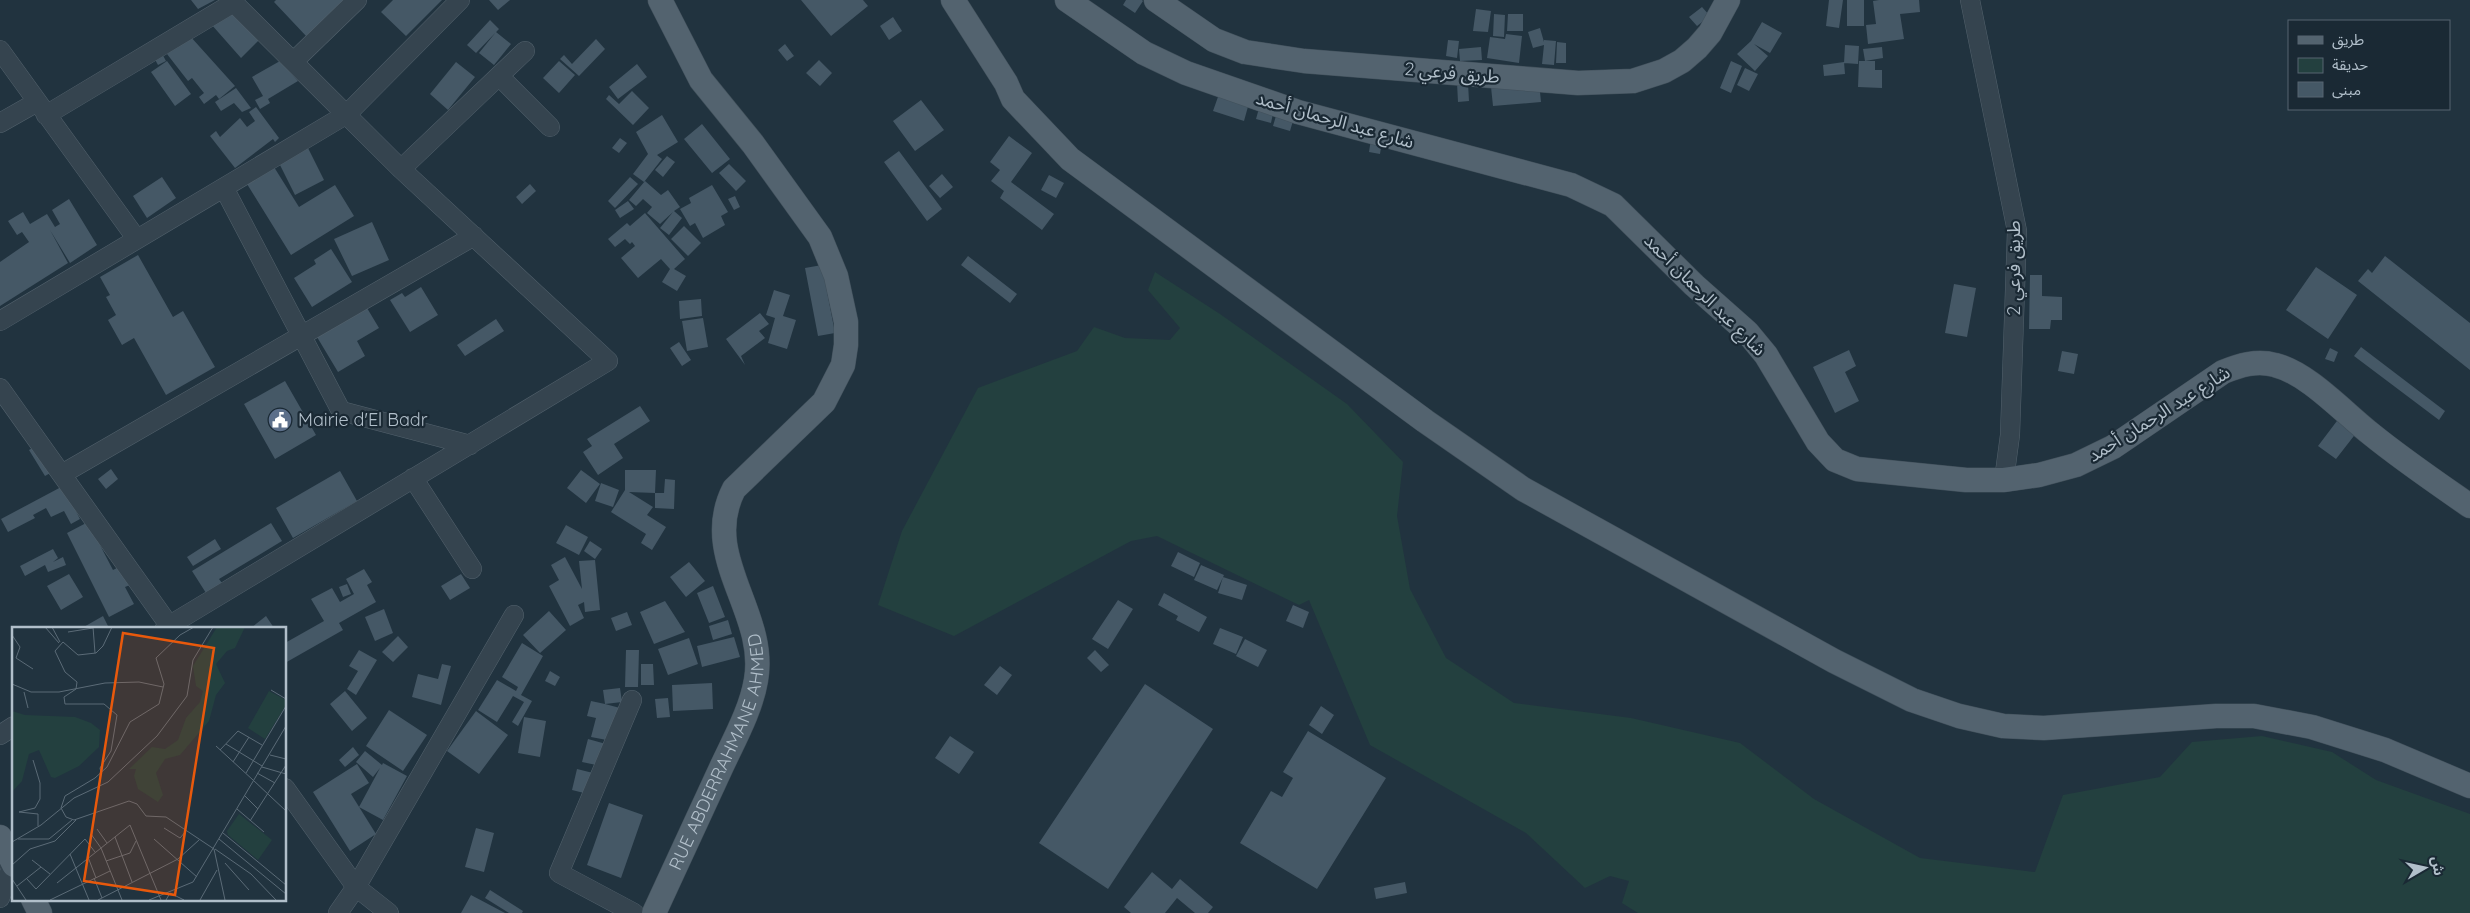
<svg xmlns="http://www.w3.org/2000/svg" width="2470" height="913" font-family="Quicksand,'Noto Sans Arabic',sans-serif">
	<rect width="100%" height="100%" fill="#21333f"/>
	<path fill="#23403f" d="M1155,272L1220,314L1347,404L1403,462L1397,516L1410,589L1446,658L1514,703L1631,718L1740,743L1814,799L1920,858L2035,872L2063,795L2160,777L2192,742L2262,736L2332,752L2376,780L2470,814V913H1638L1622,903L1629,881L1610,876L1585,888L1526,833L1370,745L1309,600L1299,605L1157,536L1131,541L954,636L878,605L902,531L978,388L1077,351L1094,327L1125,338L1170,340L1180,328L1148,290Z"/>
	<path fill="#455866" d="M191,0H215L198,9Z
		M276,0H347L307,37L274,2Z
		M393,0H442L406,36L381,12Z
		M489,0H510L498,10Z
		M801,0H863L868,6L831,36Z
		M1126,0H1142L1143,1L1135,13L1123,5Z
		M1829,0H1843L1839,28L1826,26Z
		M1847,0H1864V26H1847Z
		M1879,0H1919L1920,12L1900,14L1904,39L1868,44L1866,25L1876,24L1873,1Z
		M1702,7L1710,16L1697,26L1689,17Z
		M1476,9L1491,11L1488,32L1473,31Z
		M232,12L259,40L241,58L211,24Z
		M1494,14L1505,15L1504,37L1493,36Z
		M1508,14H1523V31H1507Z
		M893,17L902,31L889,40L880,26Z
		M490,20L499,29L476,53L467,45Z
		M1762,22L1782,33L1770,53L1754,44L1768,56L1755,71L1737,54L1751,41Z
		M1540,28L1544,42V40L1556,41L1554,65L1542,64L1544,45L1533,48L1528,32Z
		M496,32L511,44L494,65L479,53Z
		M1506,34L1522,36L1519,63L1487,58L1490,37L1505,39Z
		M190,36L235,86L219,99L216,95L204,104L199,97L204,93L192,78L188,81L167,54Z
		M596,39L605,49L579,76L560,59L564,55L572,64Z
		M1448,40L1459,41L1457,58L1446,56Z
		M1557,42L1566,43V63H1556Z
		M785,44L794,56L787,61L778,50Z
		M1845,45L1859,46L1858,64L1844,63Z
		M1481,47L1482,60L1460,61L1459,49Z
		M1882,47L1883,58L1865,61L1863,49Z
		M160,50L166,61L158,65L152,54Z
		M819,60L832,73L820,86L806,73Z
		M167,61L191,94L175,106L151,72Z
		M280,61L298,81L268,99L270,103L260,109L255,100L263,96L252,77Z
		M559,61L575,75L559,93L543,78Z
		M1731,61L1742,66L1731,93L1720,88Z
		M1859,61H1875V70H1882V88L1858,87Z
		M456,62L475,77L448,110L430,94Z
		M1844,62L1845,74L1824,76L1823,65Z
		M637,64L647,77L618,99L609,87Z
		M1745,68L1758,74L1749,91L1737,85Z
		M1539,82L1541,102L1493,106L1491,87Z
		M1457,83H1468L1469,101L1458,102Z
		M236,88L251,108L242,112L234,103L221,111L215,102Z
		M632,91L649,108L633,125L606,99L609,95L619,104Z
		M1219,94L1249,103L1244,121L1213,111Z
		M921,100L944,130L915,151L893,121Z
		M1261,101L1275,104L1271,123L1256,119Z
		M256,107L279,138L275,142L273,139L235,168L210,136L216,131L220,137L240,118L247,127L255,121L249,112Z
		M1278,109L1295,114L1290,131L1273,126Z
		M662,115L678,142L657,155L662,159L644,182L633,174L648,154L636,132Z
		M702,124L730,159L712,173L684,139Z
		M1009,136L1032,153L1011,182L1054,214L1042,230L1000,198L1004,191L991,181L1000,170L990,162Z
		M620,138L627,143L619,153L612,148Z
		M1371,139L1382,141L1380,154L1369,152Z
		M308,148L324,180L295,195L279,163Z
		M899,151L942,209L927,221L884,162Z
		M667,156L675,162L663,177L655,170Z
		M729,164L746,181L736,191L719,173Z
		M274,167L299,207L335,185L354,216L291,255L247,184Z
		M942,174L953,187L940,198L929,186Z
		M1049,175L1064,183L1056,198L1041,190Z
		M162,177L176,198L147,218L133,196Z
		M630,177L638,184L615,208L608,201Z
		M645,181L661,195L668,190L680,207L674,211L682,218L669,235L660,228L673,212L660,224L647,213L652,207L643,199L636,206L629,200Z
		M530,184L536,191L522,204L516,197Z
		M712,185L728,212L721,216L725,225L703,238L695,223L690,226L680,209L691,203L689,198Z
		M735,196L740,207L734,210L728,199Z
		M69,199L97,245L70,263L50,230L68,263L0,306V262L29,242L22,232L17,235L8,221L23,212L30,224L47,214L55,227L60,224L52,210Z
		M628,201L634,209L620,218L615,210Z
		M645,213L685,259L674,269L686,276L677,291L662,282L670,269L661,259L638,278L621,258L635,246L632,242L630,244L625,239L615,247L608,239L627,223L630,226Z
		M372,222L389,260L352,276L334,239Z
		M684,226L701,243L688,256L671,239Z
		M331,249L352,282L312,307L294,278L316,264L314,260Z
		M138,255L173,317L183,311L215,367L166,395L134,338L122,345L108,320L116,315L106,297L110,295L100,277Z
		M968,256L1017,294L1010,303L961,265Z
		M2385,256L2470,323V370L2358,281L2368,269L2372,273Z
		M822,265L835,333L818,336L805,268Z
		M2316,267L2357,295L2328,339L2286,310Z
		M2030,275H2042V296L2062,297V320H2051L2050,329H2029Z
		M1954,284L1976,288L1967,337L1945,333Z
		M421,287L438,315L410,332L390,300L402,293L405,297Z
		M774,290L790,295L783,316L796,320L787,349L768,343L775,318L766,315Z
		M701,299L702,316L680,319L679,301Z
		M367,308L379,328L357,341L365,356L338,372L317,337Z
		M760,313L769,324L759,331L765,338L741,356L745,365L726,339Z
		M703,318L708,347L687,351L682,321Z
		M496,319L504,331L465,356L457,345Z
		M679,342L691,360L682,366L670,348Z
		M2361,347L2445,411L2439,420L2354,356Z
		M2330,348L2338,352L2334,362L2325,359Z
		M1849,350L1856,366L1845,372L1859,401L1835,413L1813,367Z
		M2062,351L2078,354L2074,374L2058,371Z
		M285,381L316,435L275,459L244,404Z
		M640,406L650,421L614,444L623,458L598,475L583,452L592,446L587,439Z
		M2346,409L2364,423L2336,459L2318,446Z
		M36,446L52,472L45,476L29,450Z
		M111,469L118,479L106,489L98,479Z
		M581,470L600,484L586,503L567,488Z
		M625,470H656L655,493L629,492L653,507L647,515L666,527L652,550L641,543L646,534L611,512L625,490Z
		M340,471L357,501L293,538L276,508Z
		M665,479L675,480L674,509L655,508V493H664Z
		M601,483L619,490L613,507L595,501Z
		M63,486L80,519L71,524L64,511L51,517L46,508L33,515L35,518L8,532L1,519Z
		M88,522L113,570L121,566L130,585L125,587L134,604L109,617L67,533Z
		M271,523L282,541L219,579L222,583L206,593L192,571Z
		M566,525L588,537L579,555L556,543Z
		M215,539L221,549L193,566L187,557Z
		M590,541L602,549L595,559L584,551Z
		M53,549L58,558L53,562L63,557L66,565L48,572L45,565L25,576L20,566Z
		M1178,552L1200,563L1194,577L1171,566Z
		M565,557L582,589L579,561L595,560L600,610L585,612L584,602L578,605L584,618L570,626L549,586L559,580L551,565Z
		M689,562L705,581L686,597L670,577Z
		M1201,565L1224,575L1217,590L1194,580Z
		M364,569L372,582L367,585L376,602L339,623L343,630L285,663V643L324,621L311,599L332,588L340,602L354,594L346,579Z
		M69,574L83,597L61,610L47,586Z
		M461,574L470,588L450,600L441,586Z
		M1223,577L1247,585L1242,600L1218,593Z
		M347,584L351,594L343,597L339,587Z
		M713,586L725,617L709,623L697,593Z
		M1164,593L1207,617L1199,632L1176,620L1178,616L1158,605Z
		M1118,600L1133,609L1108,649L1092,639Z
		M665,601L685,632L654,644L640,612Z
		M1293,605L1309,612L1303,628L1286,621Z
		M384,609L393,633L375,641L365,617Z
		M549,611L566,630L540,653L523,635Z
		M627,612L632,625L616,631L611,618Z
		M103,616L109,628H82Z
		M266,616L274,628H251Z
		M728,620L732,634L713,640L709,626Z
		M1220,628L1243,637L1236,654L1213,644Z
		M398,636L408,647L393,662L382,652Z
		M734,637L740,657L702,667L697,646Z
		M689,638L698,664L668,675L658,649Z
		M1245,639L1267,650L1258,667L1236,656Z
		M522,643L543,656L521,695L532,701L518,726L512,722L524,702L513,696L497,722L478,710L497,680L516,691L518,687L502,677Z
		M359,650L377,660L356,695L347,689L358,671L349,666Z
		M626,650H639L638,687H625Z
		M1095,650L1109,665L1101,672L1087,658Z
		M442,664L451,666L441,705L412,697L418,674L438,679Z
		M641,664H653L654,685H641Z
		M1000,666L1012,675L997,695L984,685Z
		M550,671L560,677L555,686L545,681Z
		M712,683L713,709L673,711L672,685Z
		M1145,684L1213,729L1108,889L1039,843Z
		M620,688L622,702L605,704L620,708L612,741L591,737L596,718L587,716L591,701L605,704L603,690Z
		M345,691L367,718L352,731L330,704Z
		M668,698L670,717L657,718L655,699Z
		M1321,706L1334,715L1322,734L1309,725Z
		M389,710L427,735L403,771L366,746Z
		M476,711L508,735L479,774L447,751Z
		M524,717L546,721L540,757L518,753Z
		M1308,731L1386,778L1317,889L1240,843L1271,791L1282,797L1293,778L1283,772Z
		M950,736L974,752L959,774L935,758Z
		M588,739L606,744L601,766L582,762Z
		M353,747L359,755L345,767L339,760Z
		M365,751L382,765L383,763L407,776L383,820L359,807L380,768L373,777L356,762Z
		M357,764L369,783L351,794L376,834L350,851L313,792Z
		M577,769L597,774L592,795L572,790Z
		M609,803L643,815L621,878L587,865Z
		M476,828L494,833L484,872L465,867Z
		M1152,872L1172,889L1180,879L1213,907L1208,913H1195L1177,898L1165,913H1131L1124,907Z
		M1405,882L1407,893L1376,899L1374,888Z
		M490,890L523,911L522,913H509L485,898Z
		M471,895L505,913H461Z"/>
	<g fill="none" stroke-linecap="round" stroke-linejoin="round">
		<g stroke="#53626d" stroke-width="20">
			<path id="minor" d="M1970,0L2017,231L2010,435L2004,480
				M0,50L136,238
				M294,61L357,0
				M499,76L550,127
				M46,115L233,3
				M0,123L37,102
				M401,169L525,51
				M224,188L341,411L470,445
				M0,321L347,114L460,0
				M0,388L171,628
				M62,474L474,236
				M413,478L472,569
				M165,628L608,361L401,169L231,0
				M632,700L559,873L634,913
				M0,735L14,726
				M285,788L356,887L389,913
				M0,898L13,863L2,859
				M338,913L356,887L514,615"/>
		</g>
		<g stroke="#41505b" stroke-width="25">
			<g id="major">
				<path d="M953,0L1006,83L1013,99L1070,159L1425,421L1523,489L1834,661L1912,700L1959,716L2003,726L2044,728L2216,716H2254L2312,727L2385,750L2470,786"/>
				<path d="M1067,0L1144,53L1186,73L1298,112L1571,185L1613,205L1694,285L1747,332L1766,355L1818,442L1835,460L1857,469L1966,480H2004L2039,475L2076,465L2113,447L2223,372C2240,365 2257,360 2275,365C2308,373 2344,413 2371,434C2403,460 2437,483 2470,506"/>
				<path d="M1156,0L1214,40L1245,52L1304,61L1578,83L1633,81L1664,71L1682,61L1697,48L1710,33L1728,0"/>
				<path d="M0,837L14,865"/>
				<path d="M33,899L40,913"/>
				<path id="s1" d="M654,913C676,865 699,816 721,768C734,740 751,710 756,680C768,612 699,557 734,489L824,402L843,365L846,345V322L836,276L820,237L753,144L701,80L660,0"/>
			</g>
		</g>
		<use href="#minor" stroke="#35444f" stroke-width="19"/>
		<use href="#major" stroke="#53636f" stroke-width="24"/>
	</g>
	<defs>
		<g id="civic-disc" transform="scale(1.25)"><circle r="9.5" fill="#5c6f8a" stroke="#1a2934"/><path d="M-.6-6.5H3V-4.5H.6V-3L4-1V1h2V6H-6V1h2V-1L-.6-3ZM-1.2 2.5V6h2.4V2.5Z" fill="#fff"/></g>
	</defs>
	<g fill-rule="evenodd">
		<use href="#civic-disc" x="280" y="420"/>
	</g>
	<g text-anchor="middle" stroke-width="4.5" stroke-linejoin="round" paint-order="stroke">
		<g font-size="18" fill="#b1bfca" stroke="#1a2934">
			<text transform="translate(1452 73) rotate(5)" y="6">طريق فرعي 2</text>
			<text transform="translate(1335 120) rotate(16)" y="6">شارع عبد الرحمان أحمد</text>
			<text transform="translate(2014 268) rotate(-90)" y="6">طريق فرعي 2</text>
			<text transform="translate(1705 295) rotate(45)" y="6">شارع عبد الرحمان أحمد</text>
			<text transform="translate(2159 414) rotate(-32)" y="6">شارع عبد الرحمان أحمد</text>
			<text dy="6" stroke="none"><textPath href="#s1" startOffset="175">RUE ABDERRAHMANE AHMED</textPath></text>
		</g>
		<g font-size="18" fill="#b1bfca" stroke="#1a2934" text-anchor="start">
			<text x="298" y="426">Mairie d'El Badr</text>
		</g>
	</g>
	<g transform="translate(12 627)">
		<rect width="274" height="274" fill="#21333f"/>
		<path d="M205,0H233L223,21L215,24L204,37L213,56L204,68L197,94L168,128L153,132L144,146L151,168L146,175L126,162L122,149L124,142H117L140,120L153,122L166,113L174,91L188,75L191,64L184,59L181,39ZM257,64L274,73V78L253,112L236,101ZM0,84L13,88L63,90L79,96L88,103L87,120L67,139L43,151L39,150L27,123L17,127L10,154L0,165ZM227,187L260,213L246,233L216,208L215,204Z" fill="#23403f"/>
		<path fill="none" stroke="#5b6b77" stroke-width="1" d="M33,0L47,16M40,0L48,15M81,0L83,26M182,0L168,8L144,31L152,57L147,77L118,95L95,140L83,151L53,169L49,181L54,190L62,193L117,174L125,177L134,189L154,190L202,222L213,273M56,5L81,1M0,8L8,20L4,31L21,42M0,57L19,65H47L93,56L127,55L151,60M259,63L274,72M12,65L16,81M214,117L250,139M204,119L241,153M208,123L226,104L250,118M258,128L274,132M21,133L28,156V172L23,181L7,185L26,187V199M221,135L237,110M250,140L274,147M89,146L88,141L99,124L105,88L92,77H53L52,70L64,62L65,55L53,45L43,24L51,15L66,28L84,26L91,19L100,0M234,146L274,79M245,146L263,156M241,153L274,184M233,169L246,182M225,182L252,205M238,194L274,138M152,201L168,211L174,204M85,202L95,216M211,206L274,258M79,207L89,221L110,273M103,210L120,255M6,212H37L60,193M142,212L185,250M207,212L274,267M0,215L29,198L62,171L96,155L145,109L175,69L181,33L201,0M203,222L239,247L264,273M58,227L77,273M76,230L84,251M20,233L38,247M94,234L118,226L124,214M213,236L237,263M0,238L18,222L43,214L64,193M82,251L90,271M0,252L14,273M15,252L24,262L73,212L83,225M45,256L118,198L149,273M5,259L29,240M38,273L98,244M86,273L166,232L187,213M137,273L181,255L274,99M154,273L158,266L172,273M188,273L205,243"/>
		<path fill="#e8590c" fill-opacity="0.15" stroke="#e8590c" stroke-width="2.5" d="M111,6L202,21L163,268L72,254Z"/>
		<rect width="274" height="274" fill="none" stroke="#b1bfca" stroke-width="2.5"/>
	</g>
	<rect x="2288" y="20" width="162" height="90" fill="#1a2934" stroke="#566570"/>
	<rect x="2298" y="36" width="25" height="8" fill="#53636f" stroke="#566570"/>
	<text x="2332" y="45" font-size="15" fill="#b1bfca">طريق</text>
	<rect x="2298" y="58" width="25" height="15" fill="#23403f" stroke="#566570"/>
	<text x="2332" y="70" font-size="15" fill="#b1bfca">حديقة</text>
	<rect x="2298" y="82" width="25" height="15" fill="#455866" stroke="#566570"/>
	<text x="2332" y="95" font-size="15" fill="#b1bfca">مبنى</text>
	<g transform="translate(2425 868) rotate(81)" stroke="#1a2934" stroke-width="4" paint-order="stroke">
	<path d="M0-4L9 19L0 12L-9 19Z" fill="#b1bfca"/>
	<text y="-8" font-size="14" font-weight="bold" text-anchor="middle" fill="#b1bfca">ش</text>
	</g>
</svg>
